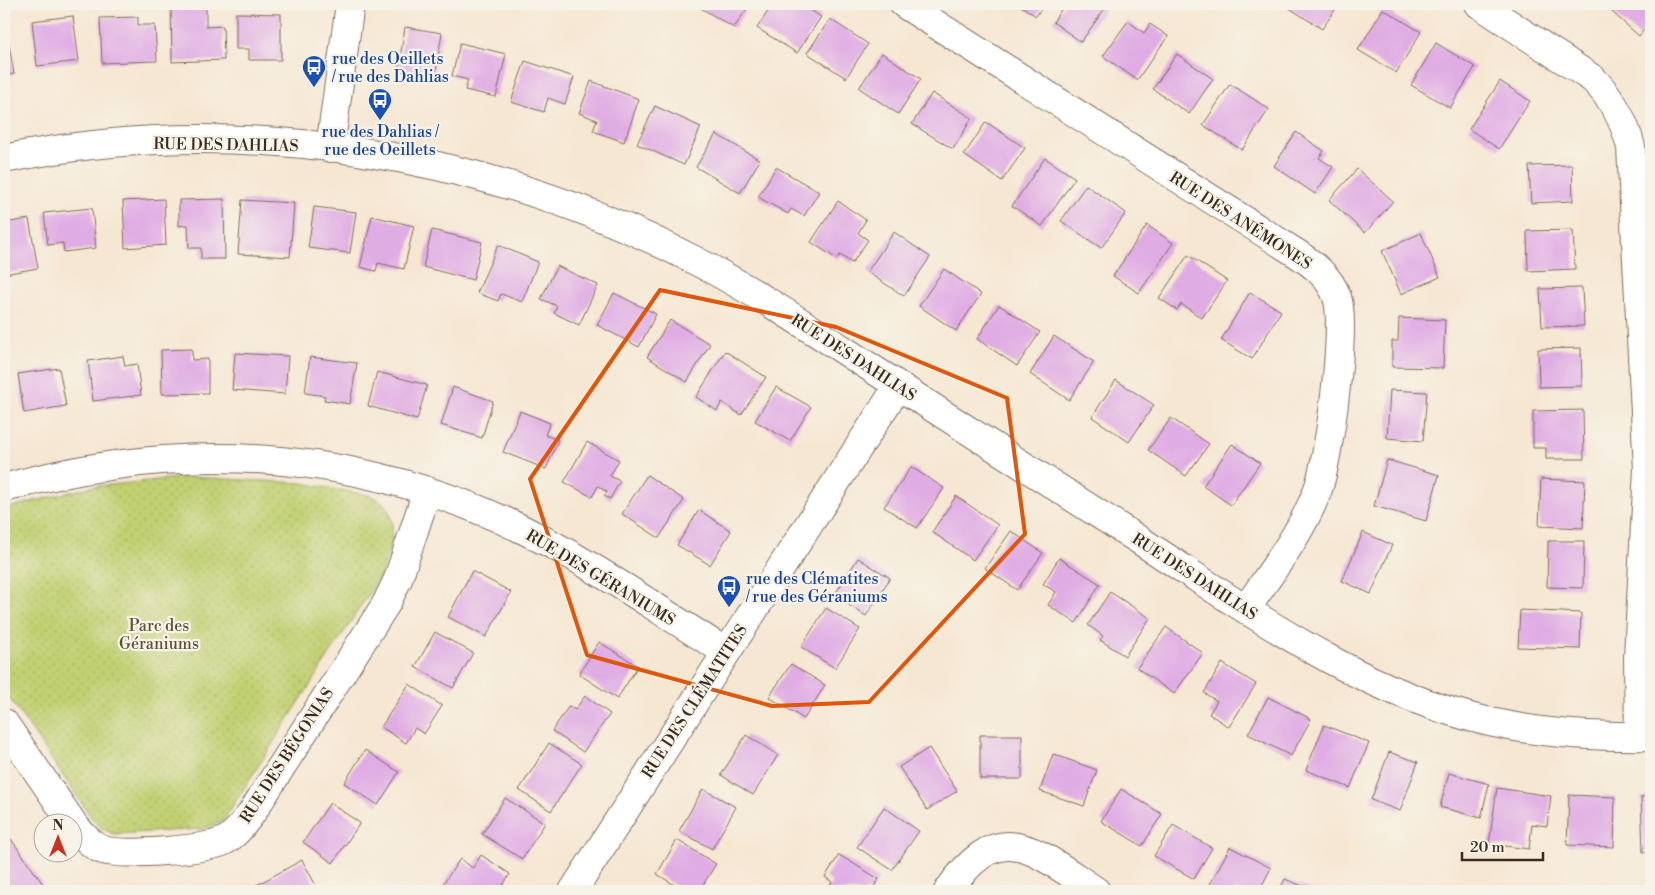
<svg xmlns="http://www.w3.org/2000/svg" width="1655" height="895" font-family="'Libre Bodoni',serif">
	<defs>
		<pattern id="green-dots" width="8" height="8" patternUnits="userSpaceOnUse" patternTransform="scale(1.25)"><rect width="8" height="8" fill="#c1d072"/><path d="M2 2h.1M6 6h.1" fill="none" stroke="#a7b362" stroke-width="1.8" stroke-linecap="round"/></pattern>
	</defs>
	<rect width="100%" height="100%" fill="#f7f3e8"/>
	<filter id="ink" filterUnits="userSpaceOnUse"><feTurbulence type="fractalNoise" baseFrequency=".02" numOctaves="2"/><feDisplacementMap in="SourceGraphic" scale="10" xChannelSelector="R" yChannelSelector="G"/><feConvolveMatrix kernelMatrix="1 2 1 2 8 2 1 2 1" color-interpolation-filters="sRGB"/></filter>
	<filter id="wash" filterUnits="userSpaceOnUse"><feTurbulence type="fractalNoise" baseFrequency=".0096" numOctaves="4" result="noise"/><feDisplacementMap in="SourceGraphic" scale="20" xChannelSelector="R" yChannelSelector="G"/><feGaussianBlur stdDeviation="1.12" result="paint"/><feColorMatrix in="noise" values="0 0 0 0 0 0 0 0 0 0 0 0 0 0 0 0 0 1.4 0 .05"/><feComposite in="paint" operator="in"/></filter>
	<g filter="url(#wash)">
		<rect width="100%" height="100%" fill="#f6e7d3"/>
		<path fill="url(#green-dots)" stroke="#7e7d48" d="M187,477L302,483L368,495C406,507 391,549 380,576L223,821L203,829L114,834L101,828L94,821L4,690V509L90,487Z"/>
		<g id="blocks">
			<path fill="#e0ace4" d="M171,4H206V27L223,26L224,60L172,62Z
				M703,4H750L734,28L701,8Z
				M773,4H801L821,17L797,53L757,28Z
				M1018,4H1045L1036,16Z
				M1065,4H1108L1081,42L1053,22Z
				M1283,4H1339L1322,29Z
				M1619,4H1651V21L1639,36L1612,12Z
				M1383,9L1421,32L1396,73L1358,50Z
				M236,13L281,14V60H249V49H236Z
				M73,16L79,61L37,66L32,21Z
				M138,17V25H155L157,61L102,63L100,18Z
				M830,19L868,44L846,78L807,53Z
				M1128,21L1144,33L1150,24L1168,36L1137,80L1103,56Z
				M405,27L442,33L435,77L398,71Z
				M7,33L14,74L4,76V34Z
				M460,43L506,54L496,97L465,90L468,80L452,76Z
				M1436,43L1475,67L1450,108L1411,85Z
				M882,53L921,79L898,114L859,88Z
				M1177,54L1213,79L1189,114L1153,89Z
				M525,61L574,77L565,104L548,98L544,112L511,102Z
				M591,81L639,99L624,142L593,131L597,120L579,113Z
				M1500,81L1530,101L1499,149L1469,129Z
				M1230,84L1269,109L1242,150L1203,125Z
				M932,93L972,118L953,149L912,124Z
				M655,106L701,127L684,165L637,144Z
				M986,122L1025,148L1002,181L964,155Z
				M1296,132L1324,151L1319,158L1333,167L1315,194L1274,166Z
				M716,134L760,160L740,193L696,167Z
				M1045,158L1075,178L1042,226L1012,206Z
				M1572,165L1573,201L1531,203L1529,166Z
				M776,167L819,192L804,216L791,209L788,214L758,197Z
				M1357,169L1393,201L1365,233L1329,200Z
				M1086,185L1126,213L1101,248L1061,221Z
				M164,199L166,245L125,248L123,201Z
				M224,199L225,259H201V248H189L188,225L179,226V200Z
				M242,200L294,203L290,257L238,254Z
				M838,201L866,220L858,233L868,240L852,263L840,255L837,259L811,242Z
				M314,207L356,212L350,253L308,248Z
				M92,208L96,248L64,252L63,243L48,245L44,213Z
				M372,216L414,226L404,269L378,263L376,271L360,267Z
				M29,219L38,268L4,274V223Z
				M1147,225L1173,243L1139,293L1113,276Z
				M432,230L482,242L473,280L423,267Z
				M1573,230L1575,269L1528,271L1527,231Z
				M894,232L930,257L904,296L867,272Z
				M1421,233L1440,277L1401,294L1382,251Z
				M498,245L538,262L522,302L501,294L498,301L477,293Z
				M1188,255L1227,281L1202,318L1181,304L1177,310L1159,298Z
				M557,266L598,285L579,325L554,313L557,306L541,299Z
				M944,269L981,294L956,331L919,306Z
				M1582,288L1584,326L1542,327L1540,289Z
				M1250,292L1281,311L1252,359L1221,340Z
				M614,293L656,314L639,347L597,325Z
				M999,305L1040,332L1017,366L977,339Z
				M1399,318L1445,320L1443,368L1392,367V341H1398Z
				M670,320L710,344L687,382L647,357Z
				M1054,336L1094,362L1069,400L1030,374Z
				M1581,348L1582,386L1539,387L1538,349Z
				M192,349V360L208,359V393L162,394L161,350Z
				M725,351L766,377L741,415L722,402L717,411L696,397Z
				M235,353L288,356L285,394L232,390Z
				M123,356L125,366L137,364L141,395L93,401L88,361Z
				M310,357L357,363L350,404L324,400L325,396L305,393Z
				M59,368L66,406L24,413L18,374Z
				M377,372L427,385L417,420L368,406Z
				M1116,380L1154,405L1129,442L1092,417Z
				M453,387L493,401L482,438L441,425Z
				M776,387L811,407L790,441L755,421Z
				M1390,390L1427,392L1423,441L1387,438Z
				M1583,410L1584,459H1546V448H1533V411Z
				M520,411L550,423L545,435L558,440L546,469L503,452Z
				M1171,418L1209,444L1186,476L1148,450Z
				M587,442L619,460L610,476L620,481L610,499L604,496L607,492L598,486L592,497L564,482Z
				M1232,444L1260,463L1231,505L1203,486Z
				M1387,460L1439,475L1426,521L1374,506Z
				M911,467L944,488L917,528L884,507Z
				M647,475L684,500L659,538L622,514Z
				M1541,479L1585,481L1583,528L1539,526Z
				M956,496L998,525L973,560L932,532Z
				M699,510L731,531L710,565L677,545Z
				M1011,531L1043,553L1017,590L985,568Z
				M1363,532L1392,545L1371,594L1342,581Z
				M1548,541H1584L1583,588L1547,587Z
				M858,558L890,578L866,616L834,596Z
				M1059,558L1100,584L1076,623L1048,605L1056,592L1043,584Z
				M472,571L511,592L486,637L448,617Z
				M1110,592L1150,618L1125,656L1100,640L1103,636L1088,625Z
				M826,608L860,629L835,668L801,647Z
				M1520,610L1581,613L1580,649L1518,647Z
				M1166,627L1203,653L1174,694L1137,668Z
				M435,632L473,653L453,688L415,667Z
				M599,642L638,666L617,699L579,674Z
				M1222,663L1256,684L1229,727L1209,714L1217,701L1204,693Z
				M791,664L825,685L804,719L769,697Z
				M409,684L442,706L424,734L415,728L406,743L381,727Z
				M585,696L610,714L583,752L552,731L569,706L575,710Z
				M1268,697L1311,719L1291,756L1248,734Z
				M1324,725L1369,743L1350,788L1306,770Z
				M746,735L778,755L753,795L721,775Z
				M980,735H1022V779H980Z
				M549,743L582,764L551,811L519,790Z
				M929,748L957,791L927,810L899,767Z
				M365,750L399,772L378,805L344,783Z
				M1389,752L1418,762L1400,811L1371,800Z
				M1053,754L1097,770L1084,806L1040,791Z
				M1449,773L1489,784L1481,818L1440,807Z
				M1497,788L1551,796L1547,826L1532,824L1529,849L1489,844Z
				M703,789L736,807L712,849L679,831Z
				M1121,789L1162,814L1142,846L1101,821Z
				M1569,795L1615,797L1614,847L1567,845Z
				M1651,796V852H1643L1641,797Z
				M505,798L545,823L522,859L482,834Z
				M330,803L360,823L333,863L303,842Z
				M884,807L919,831L892,870L857,847Z
				M1173,825L1212,848L1194,879L1154,856Z
				M11,839L43,884L32,891H4V843Z
				M677,840L716,864L699,891H684L657,874Z
				M1230,847L1271,868L1259,891H1213L1208,888Z
				M481,855L510,874L499,891H454L443,884L460,859L473,868Z
				M839,855L879,879L871,891H826L832,882L825,877Z
				M302,860L319,891H259L255,886Z
				M1285,879L1312,890L1311,891H1279Z"/>
		</g>
	</g>
	<g filter="url(#ink)">
		<use href="#blocks" fill-opacity="0" stroke="#7c6c5d" stroke-width="1"/>
		<g fill="none" stroke-linecap="round" stroke-linejoin="round">
			<g stroke="#7c6c5d" stroke-width="30">
				<path id="street" d="M904,4L1296,253C1313,264 1330,277 1337,297C1347,325 1329,458 1318,489C1303,531 1271,572 1246,609
					M1479,4L1593,79C1613,99 1624,120 1631,147L1648,469L1638,657L1639,736
					M330,148L350,4
					M4,159C237,111 486,152 696,261C766,297 830,342 896,384C979,438 1063,491 1147,545C1255,615 1362,693 1490,722C1543,734 1597,737 1651,736
					M4,488C192,436 377,450 551,544C611,576 667,616 725,651
					M4,723L74,825C82,834 91,846 103,850C123,856 205,850 224,841C236,835 243,824 251,814L386,604L398,579L427,491
					M573,891L898,386
					M948,891C1001,814 1034,851 1096,891"/>
			</g>
			<use href="#street" stroke="#fff" stroke-width="28"/>
		</g>
	</g>
	<path fill="none" stroke="#df570d" stroke-width="4" stroke-linejoin="round" d="M660,290L836,327L1007,398L1025,534L869,702L772,706L587,655L530,479Z"/>
	<defs>
		<g id="bus-pin" transform="scale(1.25)"><path d="M0 17L-7.5 6A9.5 9.5 0 1 1 7.5 6Z" fill="#1a4fb4" stroke="#f7f3e8"/><path d="M-5-6H5V4H4V6H2V4H-2V6H-4V4H-5ZM-3.5-4V0h7V-4ZM-3.5 1.2v1.5H-2V1.2ZM2 1.2v1.5H3.5V1.2Z" fill="#fff"/></g>
	</defs>
	<g fill-rule="evenodd">
		<use href="#bus-pin" x="314" y="67"/>
		<use href="#bus-pin" x="380" y="100"/>
		<use href="#bus-pin" x="729" y="587"/>
	</g>
	<g text-anchor="middle" stroke-width="4.5" stroke-linejoin="round" paint-order="stroke">
		<g font-size="16" fill="#164399" stroke="#f7f3e8" text-anchor="start">
			<text x="332" y="64">rue des Oeillets<tspan x="332" dy="18">/ rue des Dahlias</tspan></text>
			<text x="380" y="137" text-anchor="middle">rue des Dahlias /<tspan x="380" dy="18">rue des Oeillets</tspan></text>
			<text x="746" y="584">rue des Clématites<tspan x="746" dy="18">/ rue des Géraniums</tspan></text>
		</g>
		<g font-size="16" fill="#3b2a1e" stroke="#f7f3e8">
			<text transform="translate(226 144) rotate(1)" y="6">RUE DES DAHLIAS</text>
			<text transform="translate(1241 220) rotate(33)" y="6">RUE DES ANÉMONES</text>
			<text transform="translate(854 357) rotate(33)" y="6">RUE DES DAHLIAS</text>
			<text transform="translate(1195 576) rotate(33)" y="6">RUE DES DAHLIAS</text>
			<text transform="translate(601 577) rotate(31)" y="6">RUE DES GÉRANIUMS</text>
			<text transform="translate(694 701) rotate(-57)" y="6">RUE DES CLÉMATITES</text>
			<text transform="translate(286 755) rotate(-57)" y="6">RUE DES BÉGONIAS</text>
		</g>
		<g font-size="16" fill="#5c5433" stroke="#f7f3e8">
			<text x="159" y="631">Parc des<tspan x="159" dy="18">Géraniums</tspan></text>
		</g>
	</g>
	<rect width="1655" height="895" fill="none" stroke="#f7f3e8" stroke-width="20"/>
	<g transform="translate(58 838)"><circle r="24" fill="#f7f3e8" stroke="#aca397"/>
	<path d="M0-4L9 19L0 12L-9 19Z" fill="#c8321e"/>
	<text y="-8" font-size="14" font-weight="bold" text-anchor="middle" fill="#3b2a1e">N</text>
	</g>
	<path d="M1462 852v8h81v-8" fill="none" stroke="#3b2a1e" stroke-width="2.5"/>
	<text x="1470" y="852" font-size="15" fill="#3b2a1e" stroke="#f7f3e8" stroke-width="4" paint-order="stroke">20 m</text>
</svg>
